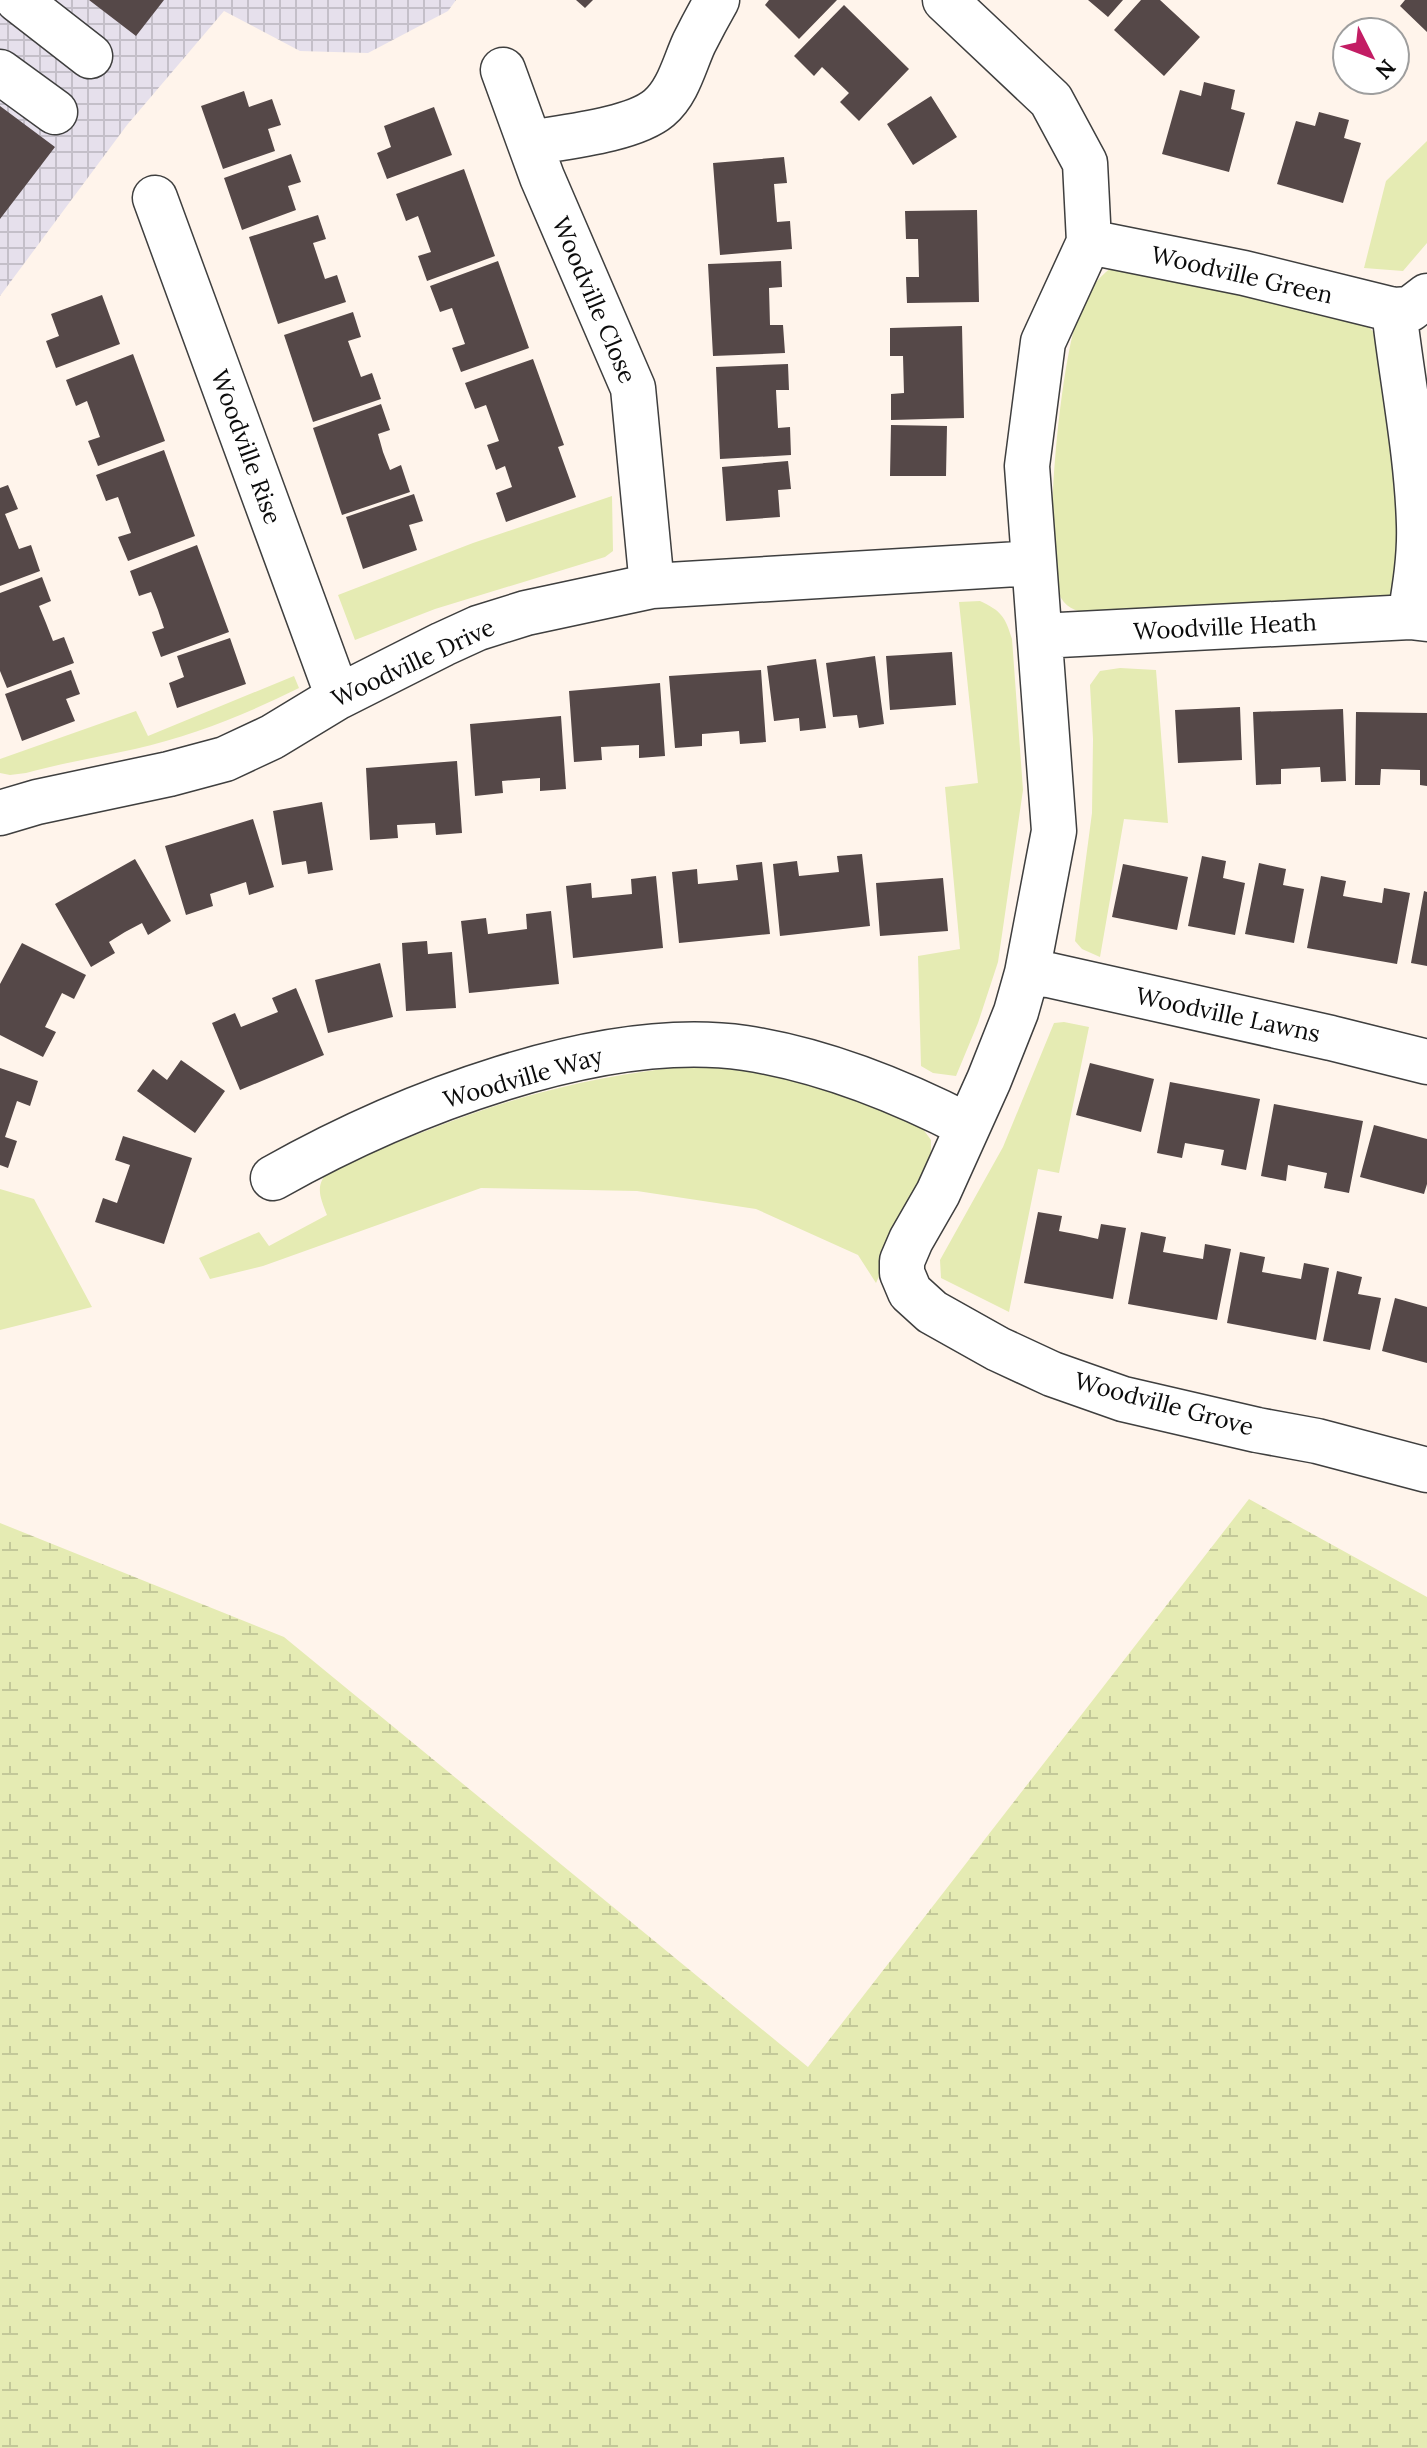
<svg xmlns="http://www.w3.org/2000/svg" width="1427" height="2448" font-family="Lora,serif">
	<defs>
		<pattern id="industrial-grid" width="8" height="8" patternUnits="userSpaceOnUse" patternTransform="scale(2)"><rect width="8" height="8" fill="#e6e0ec"/><path d="M0 4h8M4 0v8" fill="none" stroke="#c4bfc9"/></pattern>
		<pattern id="wetland-marsh" width="20" height="14" patternUnits="userSpaceOnUse" patternTransform="scale(2)"><rect width="20" height="14" fill="#e5ebb3"/><path d="M1 5h8M5 5V1M11 12h8M15 12V8" fill="none" stroke="#c3c899"/></pattern>
	</defs>
	<rect width="100%" height="100%" fill="#fff4eb"/>
	<path fill="url(#industrial-grid)" d="M0,0H456L448,11L368,53L300,51L224,11L127,125L0,296Z"/>
	<path fill="#e5ebb3" d="M1427,141V243L1403,271L1364,268L1386,181Z
		M1112,267L1363,321L1380,339L1405,464L1399,602L1093,613C1080,612 1068,610 1061,598C1040,558 1061,361 1078,316C1086,295 1094,281 1112,267Z
		M612,496L613,551L605,557L435,609L355,640L338,595L473,543Z
		M980,601C1001,611 1005,616 1012,639L1023,790L998,962L978,1023L956,1076L933,1073L921,1066L918,956L960,949L945,787L978,783L959,602Z
		M1120,668L1156,670L1168,823L1124,819L1100,957L1082,949L1075,941L1092,813L1093,739L1090,685L1100,671Z
		M294,676L299,688C247,714 192,736 135,749C99,757 62,763 26,773L10,775L0,773V759L136,711L148,736Z
		M1064,1022L1089,1027L1059,1173L1038,1169L1009,1312L941,1278L940,1260L1003,1147L1054,1023Z
		M709,1064L788,1073L917,1121L931,1140V1162L876,1283L858,1255L756,1209L637,1191L481,1188L263,1266L210,1279L199,1258L259,1232L269,1246L327,1215C320,1196 314,1186 330,1169C399,1142 467,1112 539,1093C595,1078 652,1069 709,1064Z
		M0,1189L34,1199L92,1307L0,1330Z"/>
	<path fill="url(#wetland-marsh)" d="M1249,1499L1427,1597V2448H0V1523L284,1637L808,2067Z"/>
	<path fill="#554848" d="M89,0H164L136,36Z
		M576,0H593L585,8Z
		M769,0H837L799,39L765,5Z
		M1088,0H1123L1108,17Z
		M1141,0H1160L1200,37L1164,76L1114,30Z
		M1405,0H1427V32L1400,6Z
		M844,5L909,69L859,121L840,102L849,93L822,67L814,76L794,56Z
		M1204,82L1235,90L1231,109L1245,113L1229,172L1162,154L1180,90L1201,96Z
		M244,91L249,107L272,99L281,125L268,129L275,151L223,169L201,106Z
		M931,96L957,137L913,165L887,124Z
		M0,106L55,147L0,219Z
		M434,107L452,155L387,179L377,153L391,147L384,126Z
		M1319,112L1349,120L1344,138L1361,143L1343,203L1277,184L1296,121L1315,126Z
		M291,154L301,182L288,186L296,210L242,230L224,178Z
		M784,157L787,183L774,184L777,222L790,221L792,249L720,255L713,163Z
		M464,169L495,256L427,281L418,256L431,252L418,216L406,221L396,194Z
		M977,210L979,302L907,303L906,277H919L918,239H906L905,211Z
		M318,215L326,239L313,243L325,279L337,275L346,302L278,324L249,237Z
		M498,261L529,348L461,372L452,348L465,344L452,308L440,312L430,286Z
		M781,261L782,287L769,288L770,325H783L785,353L713,356L708,264Z
		M102,295L120,344L56,368L46,341L59,336L51,314Z
		M353,312L361,337L348,341L361,377L372,373L381,399L313,422L284,335Z
		M962,326L964,418L891,420V394L904,393L903,356H890V328Z
		M133,354L165,441L98,466L88,441L100,437L87,401L76,406L66,380Z
		M533,359L564,445L558,447L576,497L506,522L496,493L512,487L505,466L496,470L487,445L499,441L486,405L475,409L465,383Z
		M788,364L789,390H776L778,428L790,427L791,455L720,459L716,367Z
		M381,404L390,430L378,434L383,452L390,470L401,465L410,492L342,515L313,428Z
		M891,425L947,426L946,476H890Z
		M164,450L195,536L128,561L118,537L131,533L118,497L106,501L96,475Z
		M788,461L791,489L778,490L780,517L726,521L722,467Z
		M8,485L18,509L5,514L19,549L31,545L40,571L0,586V488Z
		M414,494L423,521L409,525L417,550L363,569L346,517Z
		M197,545L229,632L161,657L152,632L164,628L158,610L151,592L139,596L130,571Z
		M42,577L51,601L39,606L46,623L53,641L64,637L74,663L7,688L0,671V593Z
		M230,638L246,684L177,708L169,683L184,677L177,656Z
		M952,652L956,705L890,710L886,656Z
		M875,656L884,724L859,728L857,715L833,717L826,663Z
		M816,659L826,728L800,731L799,718L774,721L767,666Z
		M71,670L80,694L66,699L75,721L22,741L5,694Z
		M761,670L766,742L740,744L739,731L702,734V746L675,748L669,676Z
		M660,683L665,756L639,758V745L601,747L602,760L574,762L569,691Z
		M1240,707L1242,760L1178,763L1175,710Z
		M1343,709L1346,781L1321,782L1320,767L1281,769V784L1256,785L1253,712Z
		M1356,712L1427,713V786L1420,785V770L1381,769L1380,785H1355Z
		M561,716L566,789L540,791V778L502,781L503,793L475,796L470,724Z
		M457,761L462,833L436,835L435,823L397,825L398,838L370,840L366,768Z
		M322,802L333,870L308,874L306,861L282,865L273,811Z
		M253,819L274,887L249,895L246,882L210,894L213,906L186,915L165,846Z
		M862,854L870,926L780,936L773,864L797,861L799,876L839,872L837,856Z
		M1202,856L1226,861L1223,878L1245,883L1235,935L1188,926Z
		M135,859L171,921L148,935L142,923L125,932L109,942L115,953L91,967L55,904Z
		M762,862L770,934L679,943L672,872L697,869L698,884L738,880L736,865Z
		M1259,863L1286,869L1283,885L1304,889L1294,943L1245,934Z
		M1123,864L1188,877L1177,930L1112,917Z
		M656,876L663,948L573,958L566,886L591,883L592,898L632,894L631,879Z
		M1321,876L1346,881L1343,896L1382,903L1384,888L1410,893L1397,964L1307,948Z
		M943,878L948,931L880,936L876,883Z
		M1424,891L1427,892V966L1411,963Z
		M551,911L559,984L469,993L461,921L486,918L488,934L527,929L526,914Z
		M427,941L428,954L452,952L456,1008L406,1011L402,943Z
		M22,943L86,975L74,999L62,993L45,1027L56,1032L43,1057L0,1035V984Z
		M380,963L393,1017L328,1033L315,980Z
		M296,988L324,1055L240,1090L212,1023L235,1013L241,1027L278,1012L272,998Z
		M181,1060L225,1091L195,1133L137,1091L153,1069L167,1080Z
		M1090,1063L1154,1079L1141,1132L1076,1115Z
		M0,1068L38,1081L30,1106L17,1101L5,1137L17,1141L8,1168L0,1165Z
		M1170,1082L1260,1099L1246,1170L1221,1165L1224,1150L1185,1143L1182,1158L1157,1153Z
		M1274,1104L1363,1121L1349,1193L1324,1188L1327,1173L1288,1165L1286,1181L1261,1176Z
		M1374,1125L1427,1139V1184L1424,1194L1360,1177Z
		M123,1136L192,1158L164,1244L95,1222L103,1198L117,1203L130,1165L115,1160Z
		M1038,1212L1062,1216L1059,1231L1080,1235L1098,1239L1101,1224L1126,1228L1113,1299L1024,1283Z
		M1141,1232L1166,1237L1163,1252L1203,1259L1205,1244L1231,1249L1217,1320L1128,1304Z
		M1240,1252L1265,1257L1262,1272L1301,1279L1304,1263L1329,1268L1316,1340L1227,1323Z
		M1337,1271L1362,1277L1358,1294L1381,1298L1370,1350L1323,1341Z
		M1395,1298L1427,1307V1363L1382,1351Z"/>
	<g fill="none" stroke-linecap="round" stroke-linejoin="round">
		<g stroke="#3f3f3f" stroke-width="47">
			<path id="minor" d="M18,0L90,56
				M945,0L1051,100L1085,163L1089,242
				M503,70L542,177L633,388L652,586
				M0,72L55,112
				M530,143C564,137 633,130 659,108C678,92 684,65 694,43C701,29 709,14 717,0
				M155,198L338,697
				M1427,296L1410,309L1394,310L1244,273L1089,242L1043,342L1027,466L1054,831L1027,973L1016,1012L989,1080L938,1193L911,1240L902,1261V1273L910,1292L932,1312L998,1349L1052,1374L1123,1399L1257,1430L1317,1441L1427,1470
				M1394,310C1402,381 1417,453 1419,525C1420,556 1415,587 1410,617
				M1040,636L1410,617L1427,619
				M0,813L37,802L169,774L225,759L272,737L338,697L443,644L478,628L526,613L652,586L1034,563
				M1027,973L1049,975L1331,1038L1427,1062
				M273,1178C399,1107 599,1027 745,1048C823,1060 898,1090 968,1126"/>
		</g>
		<use href="#minor" stroke="#fff" stroke-width="44"/>
	</g>
	<g text-anchor="middle" stroke-width="8" stroke-linejoin="round" paint-order="stroke">
		<g font-size="24" fill="#0c0c0c" stroke="#fff">
			<text transform="translate(1242 275) rotate(13)" y="8">Woodville Green</text>
			<text transform="translate(594 300) rotate(67)" y="8">Woodville Close</text>
			<text transform="translate(246 447) rotate(70)" y="8">Woodville Rise</text>
			<text transform="translate(1225 627) rotate(-3)" y="8">Woodville Heath</text>
			<text transform="translate(413 663) rotate(-25)" y="8">Woodville Drive</text>
			<text transform="translate(1228 1015) rotate(12)" y="8">Woodville Lawns</text>
			<text transform="translate(523 1078) rotate(-16)" y="8">Woodville Way</text>
			<text transform="translate(1164 1404) rotate(15)" y="8">Woodville Grove</text>
		</g>
	</g>
	<g transform="translate(1371 56) rotate(132)"><circle r="38" fill="#ffffff" stroke="#9e9e9e" stroke-width="2"/>
	<path d="M0-6L14 30L0 20L-14 30Z" fill="#c31d64"/>
	<text y="-12" font-size="22" font-weight="bold" text-anchor="middle" fill="#0c0c0c">N</text>
	</g>
</svg>
